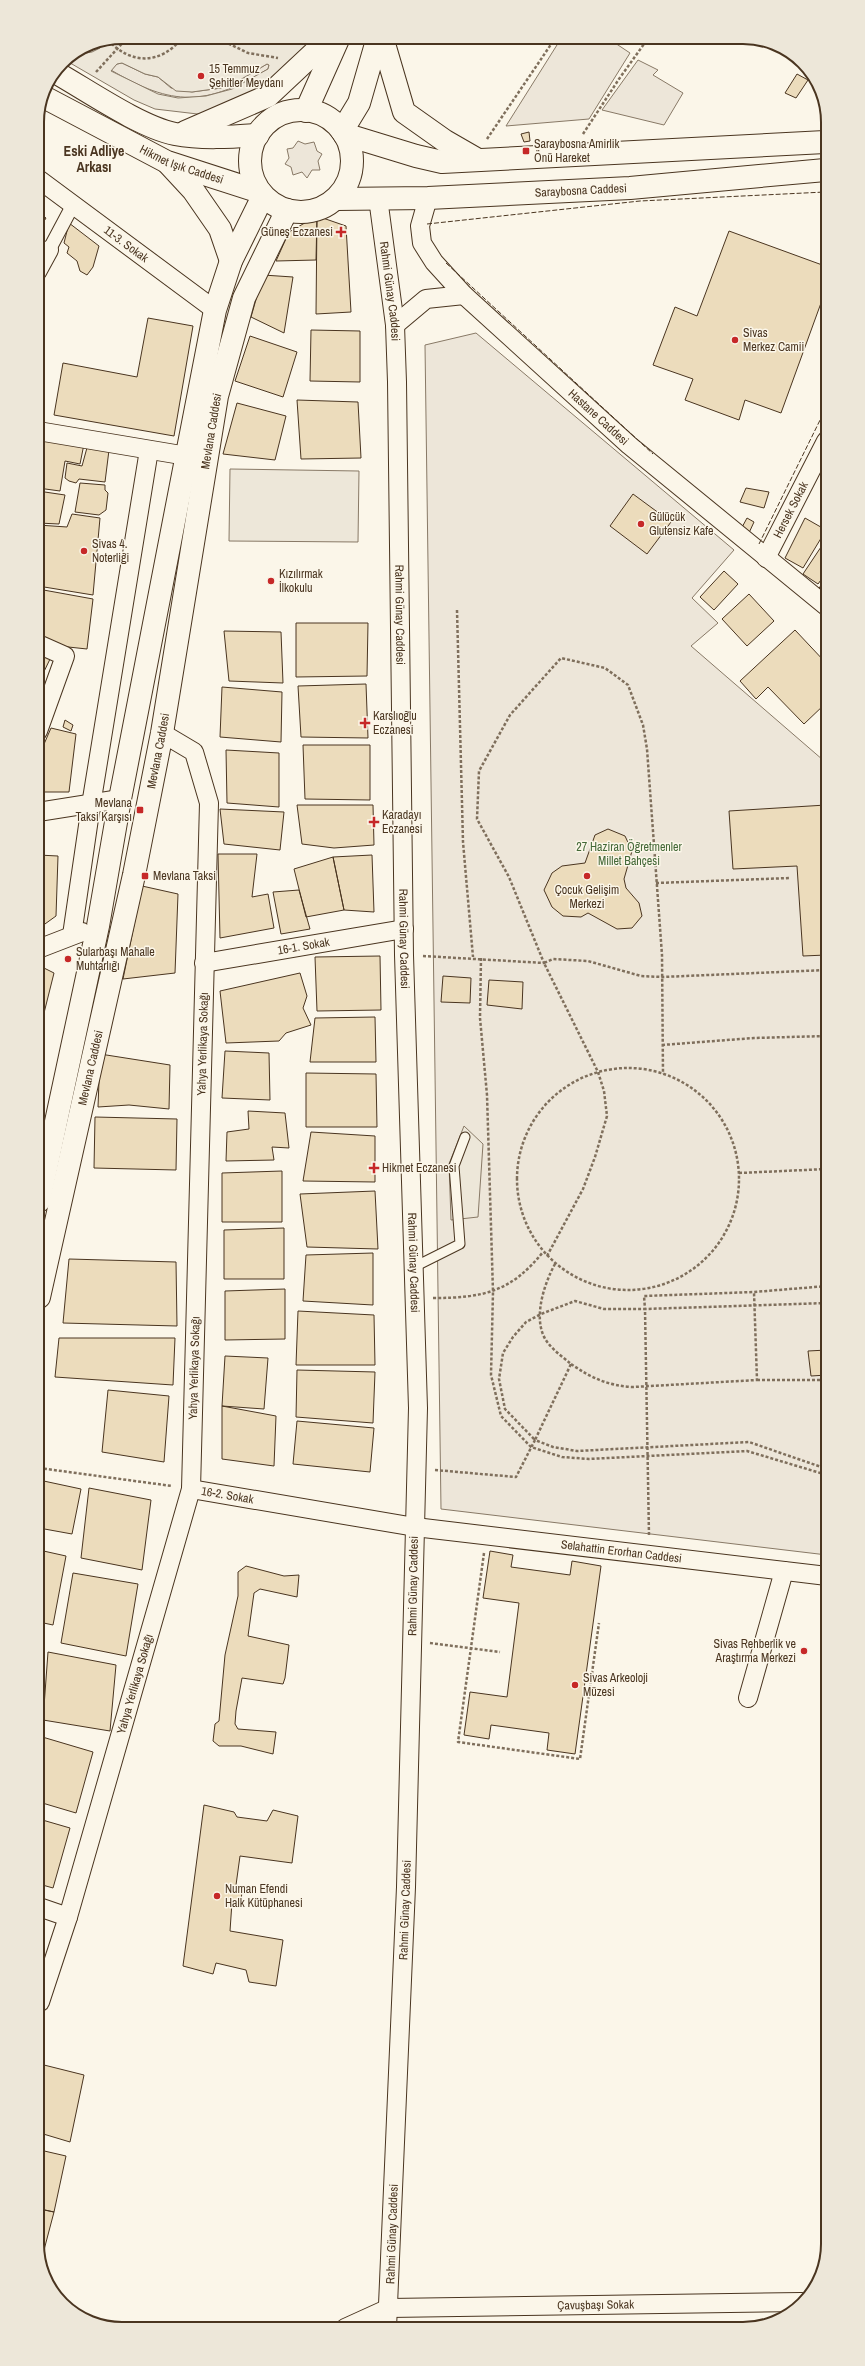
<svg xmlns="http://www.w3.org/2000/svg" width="865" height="2366" font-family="'Archivo Narrow',sans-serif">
	<rect width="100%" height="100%" fill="#fbf6e9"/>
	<path fill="#ede6d9" stroke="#887966" d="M562,37H606L630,53L589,119L506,126Z
		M638,60L658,70L653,75L683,93L664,125L602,110Z
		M122,63L145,74L158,77L171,88L192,92L221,88L233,84L267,64L269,65L268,69C206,106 173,107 111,70L117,64Z
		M298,141L305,144L314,142L317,151L322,154L318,161L320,170H312L307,178L302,172L293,175L291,167L285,164L289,158L287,149L293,148Z
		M476,333L734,550L692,598L718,623L691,646L823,760L826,755L827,1555L441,1509L425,345Z"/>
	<path fill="#ede7d9" stroke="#887966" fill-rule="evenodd" d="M122,37H314L265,93L206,115L155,109L134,100L65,60L79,51L86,53L92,52L100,48L103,41ZM122,63L145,74L158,77L176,91L192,92L221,88L233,84L267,64L269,65L268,69L232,89L206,96L178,98L158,94L111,71L117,64Z
		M230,469L359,471L358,542L229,541Z
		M464,1126L483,1144L478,1217L451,1220L449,1164Z"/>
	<path fill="#ecdcbc" stroke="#4a3520" d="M797,74L808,80L796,98L785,93Z
		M529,132L530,141L524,142L521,134Z
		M37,211L46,218L37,233Z
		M317,216L346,226L351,312L316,314Z
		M317,216L316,260L276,261L289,232Z
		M69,223L99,246L93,267L87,275L80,271L77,261L67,253L69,247L64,243Z
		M729,231L825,266V292L781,413L745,400L739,420L685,400L693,379L653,365L675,307L697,316Z
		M263,275L293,277L284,333L251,317Z
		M148,318L193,326L174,436L54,415L63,363L137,377Z
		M311,330L360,331V382L310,381Z
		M250,336L297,352L283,397L235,381Z
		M297,400L358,402L361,458L301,459Z
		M237,403L286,416L275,460L223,454Z
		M45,434L84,444L80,464L65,461L60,491L38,488Z
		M88,444L109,450L105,482L79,479L76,483L69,481L65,478L67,463L82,466Z
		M80,483L105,485V490L108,493L106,510L99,515L75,512Z
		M746,488L769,492L764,508L740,502Z
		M38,491L65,495L59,524L38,523Z
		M633,494L671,522L647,554L610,526Z
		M72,514L100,518L93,595L38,586V525L67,527Z
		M747,518L754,522L748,535L740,531Z
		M805,518L826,530L803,568L785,558Z
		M823,544L826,546V573L818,584L803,574Z
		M724,571L738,584L714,610L700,597Z
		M826,579V594L819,588Z
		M38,589L93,599L87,649L59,646L47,638L38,636Z
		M749,594L774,621L747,646L722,619Z
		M296,623H368L367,676L296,677Z
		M795,630L826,663V703L804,724L768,687L756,699L740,681Z
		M224,631L281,632L283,683L229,681Z
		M38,652L51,657L39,682H38Z
		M366,684L368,738L301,737L298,686Z
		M222,687L282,692L281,742L220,737Z
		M65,720L73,725L71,731L63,727Z
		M51,728L76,734L69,792H38V758Z
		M303,745H370V800L305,799Z
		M226,750L279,753V807L227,803Z
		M297,805H373L374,845L334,848L302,844Z
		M826,805V955L803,956L797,866L733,869L729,811Z
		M220,809L284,812L280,850L224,844Z
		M608,829L625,836L632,851L624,879L626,888L639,903L642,916L632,928L617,929L588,913L581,917L563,916L552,907L544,890L552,873L562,866L585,863L595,835Z
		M218,854H257L252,897L268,894L274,928L220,938Z
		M38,855L58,856L56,916L38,929Z
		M372,855L374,912L344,910L333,857Z
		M333,857L344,910L306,917L294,869Z
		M142,886L178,894L175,973L123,979Z
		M299,890L310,929L281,934L273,892Z
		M380,956L381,1010L317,1011L315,957Z
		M38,965L54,973L41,1025L38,1023Z
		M300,973L307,996L303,1008L311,1025L286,1033L279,1041L226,1043L220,991Z
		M443,976L471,978L470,1003L441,1002Z
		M489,980L523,982L522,1009L487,1005Z
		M375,1017L376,1062H310L315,1018Z
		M225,1051L269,1053L270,1100L222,1098Z
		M100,1054L170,1065L169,1109L129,1105L98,1107Z
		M306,1073L376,1074L377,1127H306Z
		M248,1111L285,1113L289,1148L272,1147L274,1160L226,1161L227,1132L249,1129Z
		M95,1117L177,1119L176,1170L94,1168Z
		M311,1132L375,1136V1182L303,1181Z
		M282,1171V1222H222V1173Z
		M375,1191L378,1249L307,1247L300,1194Z
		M284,1228V1279H224V1230Z
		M373,1253V1305L303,1301L306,1255Z
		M69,1259L176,1262L177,1326L63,1323Z
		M285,1289V1339L225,1340V1291Z
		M298,1311L374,1315L375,1365H296Z
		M59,1338H175L173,1385L55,1377Z
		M827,1350V1375L811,1376L808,1351Z
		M225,1356L268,1358L264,1409L222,1406Z
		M297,1370L375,1372L373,1423L296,1417Z
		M108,1390L169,1396L164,1462L102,1452Z
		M222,1406L276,1416L274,1466L222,1459Z
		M297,1421L374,1428L370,1472L293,1464Z
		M39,1480L81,1489L72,1534L39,1528Z
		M89,1488L151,1500L142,1570L81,1558Z
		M39,1550L66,1556L53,1625L39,1622Z
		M490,1551L513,1555L511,1567L570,1575L572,1561L601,1566L575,1754L547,1750L549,1733L491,1725L489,1739L464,1735L470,1692L507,1697L519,1603L483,1598Z
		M246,1566L284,1576L299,1575L297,1597L260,1589L254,1593L248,1636L289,1645L285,1678L283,1684L242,1678L236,1711L235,1724L238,1729L276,1732L273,1754L241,1746H219L213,1741L215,1724L219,1721L225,1655L238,1596V1572Z
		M73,1573L138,1584L126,1656L61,1643Z
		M48,1652L116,1665L110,1731L43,1720Z
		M39,1736L93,1752L76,1813L39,1802Z
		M204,1805L234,1812L237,1817L267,1821L273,1810L298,1816L292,1863L240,1856L236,1885L242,1890L241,1903L232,1902L230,1931L283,1940L276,1986L249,1982L246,1970L216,1963L213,1974L183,1966Z
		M39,1819L70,1828L53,1888L39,1884Z
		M40,2064L84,2075L70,2142L40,2133Z
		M40,2150L66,2156L54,2212L40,2209Z
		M40,2209L54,2212L44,2250L40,2249Z"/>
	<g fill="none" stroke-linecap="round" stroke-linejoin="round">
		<g stroke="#4a3520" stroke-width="11">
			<path id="service" d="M414,1267L460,1244L454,1166L465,1137"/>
		</g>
		<g stroke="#4a3520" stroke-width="15">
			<path id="pedestrian" d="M49,250L74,203"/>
		</g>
		<g stroke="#4a3520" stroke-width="20">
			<g id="minor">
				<path id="s1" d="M37,178L215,310"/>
				<path id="s2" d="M378,198L395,325L397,382L404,955L418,1408L406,1887L387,2328"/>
				<path id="s3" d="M428,198L420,226L422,243L434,262L464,295L629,445L826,606"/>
				<path d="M37,272L49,250"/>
				<path d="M395,325L426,299L464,295"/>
				<path d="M38,431L187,456"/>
				<path id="s4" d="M766,558L826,441"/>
				<path d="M38,644L65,656L38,731"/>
				<path d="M38,812L120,799"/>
				<path d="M72,935L91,805L149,450"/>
				<path d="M38,949L82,932"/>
				<path id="s5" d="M204,963L404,929"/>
				<path id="s6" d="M191,1489L415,1527L827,1576"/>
				<path d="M748,1698L784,1571"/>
				<path d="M39,1907L68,1917"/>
				<path id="s7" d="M40,2002L68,1917L191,1489L209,803L194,752L162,733"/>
				<path id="s8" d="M345,2328L389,2308L802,2302"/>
			</g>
		</g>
		<g stroke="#4a3520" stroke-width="24">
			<g id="tertiary">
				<path d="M382,37L404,112L445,141L478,160"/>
				<path d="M55,72C87,90 140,127 175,134C201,139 231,137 258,135"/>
				<path id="s9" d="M42,96L167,162L260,192"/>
				<path d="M185,132L268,96L331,37"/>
				<path d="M344,134L416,156L442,162L825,142"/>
				<path d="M168,163L193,190L220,229L231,261"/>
				<path id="s10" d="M336,199L428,198L630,188L825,170"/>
			</g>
		</g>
		<g stroke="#4a3520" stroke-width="24">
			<g id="primary">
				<circle cx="301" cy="161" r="51"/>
				<path d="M306,111L339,37"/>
				<path d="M342,131L359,103L378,37"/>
				<path d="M39,1201L98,926L120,799L215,310L231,261L263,196"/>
				<path id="s11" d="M39,1297L134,875L162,733L217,396L244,298L287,210"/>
			</g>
		</g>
		<path stroke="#7f6f5c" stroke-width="2.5" stroke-dasharray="3 2" stroke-linecap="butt" d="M215,37L248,53L278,58
			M108,40C131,65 161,65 183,37
			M96,72L128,37
			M583,134L619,79L649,37
			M487,139L556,37
			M457,610L463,842L473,957
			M656,883L790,878
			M423,956L544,963L509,877L477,819L479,771L510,715L561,658L605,668L628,685L643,725L647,749L662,955L663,1074
			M481,958L480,1018L487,1095L493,1292L491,1375L501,1416L531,1447L562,1457L589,1459L747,1451L827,1475
			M662,1045L754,1038L826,1036
			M517 1179a111 111 0 1 1 222 0a111 111 0 1 1-222 0Z
			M739,1173L827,1169
			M547,1256L583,1189L595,1157L607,1116L604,1091L598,1072L544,963L553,959L588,961L641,976L662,977L826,970
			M555,1264C544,1284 531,1322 548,1343C554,1351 564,1358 571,1364L535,1440L505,1409L499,1379L503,1353L513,1337L526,1322L541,1314L575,1301L604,1309H645L649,1536
			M827,1286L754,1292L644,1296L645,1309L827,1303
			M433,1298C483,1298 511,1292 543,1252
			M571,1364C591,1378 609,1386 633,1387L757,1380L754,1292
			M757,1380H827
			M39,1468L172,1486
			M435,1470L516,1477L535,1440L553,1447L577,1451L749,1442L827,1469
			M484,1553L458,1742L580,1759L599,1623
			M430,1643L500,1652"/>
		<use href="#service" stroke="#fbf6e9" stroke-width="9"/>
		<use href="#pedestrian" stroke="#fbf6e9" stroke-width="13"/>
		<use href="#minor" stroke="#fbf6e9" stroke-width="18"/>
		<use href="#tertiary" stroke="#fbf6e9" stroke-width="22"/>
		<use href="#primary" stroke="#fbf6e9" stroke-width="22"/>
		<path stroke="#4a3520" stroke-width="1" stroke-dasharray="5 2" stroke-linecap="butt" d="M427,224L640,201L825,192
			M446,263L653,454
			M759,544L825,410"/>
	</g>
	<g fill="#c62828" stroke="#fbf6e9" stroke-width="1.5">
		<circle cx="201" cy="76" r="4"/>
		<rect x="522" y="147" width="8" height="8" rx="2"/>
		<path d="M339 226h4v4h4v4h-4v4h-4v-4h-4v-4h4z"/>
		<circle cx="735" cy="340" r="4"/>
		<circle cx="641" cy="524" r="4"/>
		<circle cx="84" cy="551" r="4"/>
		<circle cx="271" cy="581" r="4"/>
		<path d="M363 717h4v4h4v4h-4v4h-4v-4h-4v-4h4z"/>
		<rect x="136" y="806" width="8" height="8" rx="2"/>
		<path d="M372 816h4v4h4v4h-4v4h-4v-4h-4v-4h4z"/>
		<rect x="141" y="872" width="8" height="8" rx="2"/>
		<circle cx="587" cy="876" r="4"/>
		<circle cx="68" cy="959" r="4"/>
		<path d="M372 1162h4v4h4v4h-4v4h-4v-4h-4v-4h4z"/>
		<circle cx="804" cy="1651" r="4"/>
		<circle cx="575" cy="1685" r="4"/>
		<circle cx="217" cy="1896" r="4"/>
	</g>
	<g text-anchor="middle" stroke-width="3" stroke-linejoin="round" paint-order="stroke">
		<g font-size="12" fill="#4a3520" stroke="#fbf6e9" text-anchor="start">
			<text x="209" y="73">15 Temmuz<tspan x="209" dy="14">Şehitler Meydanı</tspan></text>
			<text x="534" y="148">Saraybosna Amirlik<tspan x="534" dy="14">Önü Hareket</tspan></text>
			<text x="333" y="236" text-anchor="end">Güneş Eczanesi</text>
			<text x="743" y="337">Sivas<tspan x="743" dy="14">Merkez Camii</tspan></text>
			<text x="649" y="521">Gülücük<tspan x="649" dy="14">Glutensiz Kafe</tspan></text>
			<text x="92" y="548">Sivas 4.<tspan x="92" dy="14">Noterliği</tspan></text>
			<text x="279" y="578">Kızılırmak<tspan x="279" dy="14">İlkokulu</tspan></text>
			<text x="373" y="720">Karslıoğlu<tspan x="373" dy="14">Eczanesi</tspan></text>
			<text x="132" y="807" text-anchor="end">Mevlana<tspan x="132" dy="14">Taksi Karşısı</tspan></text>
			<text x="382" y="819">Karadayı<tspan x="382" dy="14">Eczanesi</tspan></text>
			<text x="153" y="880">Mevlana Taksi</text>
			<text x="587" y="894" text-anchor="middle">Çocuk Gelişim<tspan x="587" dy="14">Merkezi</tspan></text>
			<text x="76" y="956">Sularbaşı Mahalle<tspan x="76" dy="14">Muhtarlığı</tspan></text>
			<text x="382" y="1172">Hikmet Eczanesi</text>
			<text x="796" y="1648" text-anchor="end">Sivas Rehberlik ve<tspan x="796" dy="14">Araştırma Merkezi</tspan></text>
			<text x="583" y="1682">Sivas Arkeoloji<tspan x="583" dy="14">Müzesi</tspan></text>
			<text x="225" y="1893">Numan Efendi<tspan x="225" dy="14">Halk Kütüphanesi</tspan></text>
		</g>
		<g font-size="12" fill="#4a3520" stroke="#fbf6e9">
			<text dy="4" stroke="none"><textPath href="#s9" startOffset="156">Hikmet Işık Caddesi</textPath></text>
			<text dy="4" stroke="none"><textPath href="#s10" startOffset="245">Saraybosna Caddesi</textPath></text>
			<text dy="4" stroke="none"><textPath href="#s1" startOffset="111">11-3. Sokak</textPath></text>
			<text dy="4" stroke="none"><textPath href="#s2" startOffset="94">Rahmi Günay Caddesi</textPath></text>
			<text dy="4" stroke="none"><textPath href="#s3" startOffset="295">Hastane Caddesi</textPath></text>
			<text dy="4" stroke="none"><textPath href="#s11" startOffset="883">Mevlana Caddesi</textPath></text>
			<text dy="4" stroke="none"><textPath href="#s4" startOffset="54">Hersek Sokak</textPath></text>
			<text dy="4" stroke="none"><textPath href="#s2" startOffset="418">Rahmi Günay Caddesi</textPath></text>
			<text dy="4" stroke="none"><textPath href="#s11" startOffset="559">Mevlana Caddesi</textPath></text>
			<text dy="4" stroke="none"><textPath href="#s2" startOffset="742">Rahmi Günay Caddesi</textPath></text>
			<text dy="4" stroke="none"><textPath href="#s5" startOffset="101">16-1. Sokak</textPath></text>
			<text dy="4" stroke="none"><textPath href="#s7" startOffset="980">Yahya Yerlikaya Sokağı</textPath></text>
			<text dy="4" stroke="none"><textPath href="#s11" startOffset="235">Mevlana Caddesi</textPath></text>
			<text dy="4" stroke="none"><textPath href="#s2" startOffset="1066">Rahmi Günay Caddesi</textPath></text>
			<text dy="4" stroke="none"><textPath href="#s7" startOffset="656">Yahya Yerlikaya Sokağı</textPath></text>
			<text dy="4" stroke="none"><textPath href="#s6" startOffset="37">16-2. Sokak</textPath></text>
			<text dy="4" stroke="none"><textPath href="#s6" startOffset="435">Selahattin Erorhan Caddesi</textPath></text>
			<text transform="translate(413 1586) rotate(-89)" y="4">Rahmi Günay Caddesi</text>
			<text dy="4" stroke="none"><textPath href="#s7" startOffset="332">Yahya Yerlikaya Sokağı</textPath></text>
			<text transform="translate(405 1910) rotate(-88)" y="4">Rahmi Günay Caddesi</text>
			<text transform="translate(392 2234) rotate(-88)" y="4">Rahmi Günay Caddesi</text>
			<text dy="4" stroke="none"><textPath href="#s8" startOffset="255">Çavuşbaşı Sokak</textPath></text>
		</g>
		<g font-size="12" fill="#436837" stroke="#fbf6e9">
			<text x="629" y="851">27 Haziran Öğretmenler<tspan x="629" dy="14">Millet Bahçesi</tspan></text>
		</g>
		<g font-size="14" font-weight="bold" fill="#4a3520" stroke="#fbf6e9">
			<text x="94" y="156">Eski Adliye<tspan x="94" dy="16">Arkası</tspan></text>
		</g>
	</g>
	<path d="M0 0H865V2366H0ZM122 44H743A78 78 0 0 1 821 122V2244A78 78 0 0 1 743 2322H122A78 78 0 0 1 44 2244V122A78 78 0 0 1 122 44Z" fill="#ede7d9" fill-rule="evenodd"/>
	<path fill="none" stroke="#4a3520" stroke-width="2" d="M122 44H743A78 78 0 0 1 821 122V2244A78 78 0 0 1 743 2322H122A78 78 0 0 1 44 2244V122A78 78 0 0 1 122 44Z"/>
</svg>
